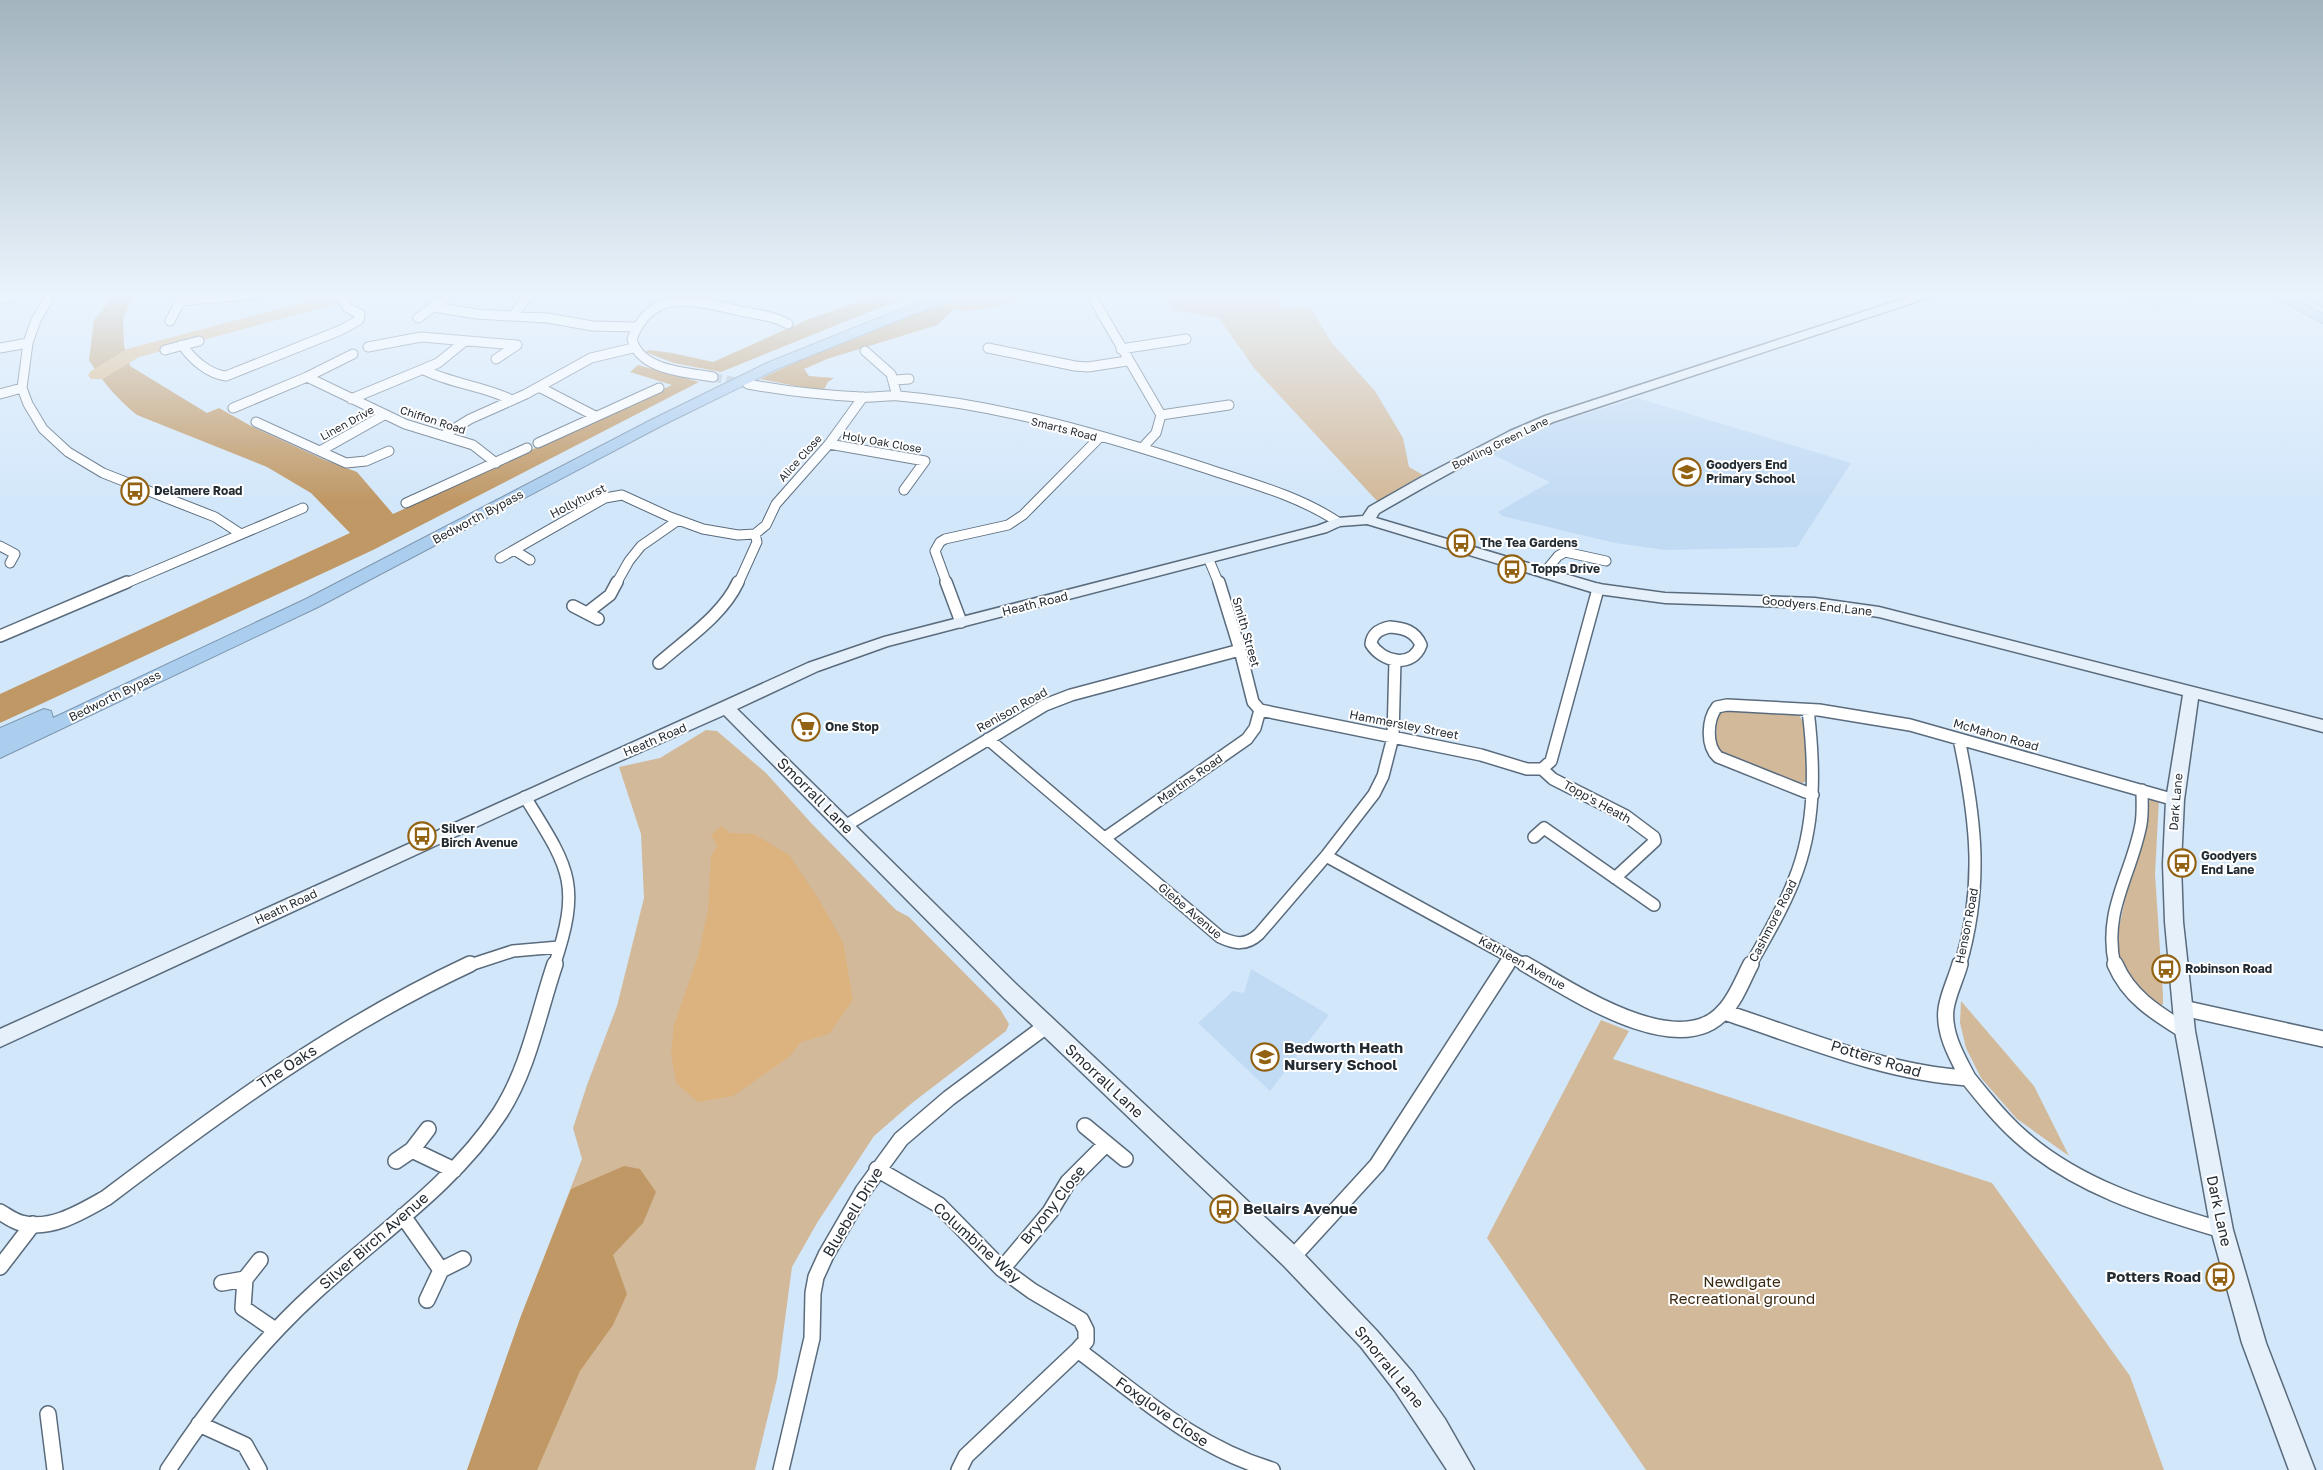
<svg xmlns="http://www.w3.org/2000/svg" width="2323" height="1470" font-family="'Golos Text',sans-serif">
	<rect width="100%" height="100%" fill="#d3e7fa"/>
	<path fill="#c2dbf4" d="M2111,294H2188L2197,298L2159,312L2149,311Z
		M1637,398L1851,463L1797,547L1665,550L1615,543L1502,516L1498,512L1550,482L1491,454L1539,428Z
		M1251,969L1329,1015L1270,1091L1198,1023L1233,991L1244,993Z"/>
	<path fill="#d2b99a" d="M1161,294H1274L1282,309L1309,306L1332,343L1375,391L1403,438L1409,467L1425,476L1377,501L1254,368L1219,318L1172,310Z
		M1722,709L1796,713C1811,722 1807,765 1807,781L1800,784L1725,756L1715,747L1718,714Z
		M706,730L717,731L766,773L812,824L896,910L909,917L1000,1009L1009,1024L1006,1031L912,1103L874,1136L817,1223L792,1267L777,1379L755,1470H467L521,1316L582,1159L573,1128L587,1085L617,1006L644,898L641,834L619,767L660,758Z
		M2150,796L2159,799L2155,874L2163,996V1004L2160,1007L2144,999L2119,962L2118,932L2127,891L2146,829Z
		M1961,1001L2034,1086L2069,1156L2017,1119L1981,1078L1966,1048L1960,1023Z
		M1601,1020L1629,1031L1613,1059L1992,1183L2130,1376L2164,1470H1646L1487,1238Z"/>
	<path fill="#c09865" d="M115,294H134L123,319L124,345L130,366L207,413L219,408L251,426L325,460L357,472L393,514L672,385L630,372L638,365L699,382L373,550L0,723V694L350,533L311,493L267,467L137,415C117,399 102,381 89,360L94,320Z
		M881,294H920L876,309L721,372L674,363L645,352L649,350L672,353L713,362L809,319Z
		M975,294H1019L994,303L957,306L937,325L827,359L804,369L809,376L834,378L828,382L823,391L760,379C830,345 901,317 975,294Z
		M624,1166L640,1169L656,1192L643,1223L613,1255L627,1294L613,1325L580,1371L537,1470H467L521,1316L571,1189Z"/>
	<path fill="#dcb37f" d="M721,826L730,833L754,834L789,855L818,898L843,942L853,1000L829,1034L801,1042L789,1057L733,1096L698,1102L676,1083L671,1053L674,1025L698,956L708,910L711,856L717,846L711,835Z"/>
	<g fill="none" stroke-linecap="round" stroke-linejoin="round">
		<path fill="#dcb37f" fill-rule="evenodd" d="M335,294H362L360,298L139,357L103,379H91L88,375L91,371L127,349Z
			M916,294H938L965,302L981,300L1002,294H1027L1025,298C993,308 966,317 932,304C926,301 919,299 916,294Z"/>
		<path stroke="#b0c2d2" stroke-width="9" stroke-dasharray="9 4.5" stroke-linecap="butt" d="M713,377L745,384"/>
		<g stroke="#596b7c" stroke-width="11">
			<path id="street-far2" d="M49,294V298L36,320L28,343L22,388L28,404L43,429L68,452L103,473L215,517L241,534
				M0,299L15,294
				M1094,300L1161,415L1156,433L1143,447
				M181,301L258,294
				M433,307L477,314L547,318L593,326L636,327
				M513,316L529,294
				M418,318L446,298
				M170,321L183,296
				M182,345C192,359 208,374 226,376L341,330L359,320L360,314L348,308L338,294
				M368,347L421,337L517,345L496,359
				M0,348L28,343
				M988,348L1075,366L1088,367L1127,361
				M1121,349L1186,339
				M165,350L199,341
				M865,351L891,374L897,396
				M424,370C452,384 484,386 512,400
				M307,377L405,424L473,445L496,463
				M713,377C686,372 640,371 632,339C652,286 696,301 740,311C757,315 772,315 788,324
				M895,380L909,379
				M748,384C785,391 823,395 861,397C874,398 886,395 899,396C1004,405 1109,437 1208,469C1253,484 1299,496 1338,522
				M539,387L595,416
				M0,394L22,388
				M351,399L438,363L465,341
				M233,408L307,377L353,354
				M1161,415L1229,405
				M256,422L346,463L366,461L389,451
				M444,435L470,419L526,394L591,358L633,348
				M538,443L659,388
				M829,444L925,461L904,490
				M320,451L384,415
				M406,503L527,448
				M0,546L15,554L10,563
				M514,550L530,560
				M500,558L605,498L622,495L670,517L703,529L738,535L755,534
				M1209,560L1219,584
				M1544,573L1558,556L1565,552L1606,561
				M124,584L303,508
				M616,584L629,561L641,546L677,521
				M738,584L757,542L755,534L766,525L776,504L829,444L863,397
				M947,584L935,551L940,542L945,539L1008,525L1023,515L1100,437"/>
		</g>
		<g stroke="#596b7c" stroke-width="14">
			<path id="street-far1" d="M946,582L961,622
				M1219,582L1240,650L1253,702L1260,710L1481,755L1527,769H1542L1551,761L1598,589
				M573,606L598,619
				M588,612L610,595L617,582
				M1390,627C1404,628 1415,631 1421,645C1412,669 1382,662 1371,644C1372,633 1380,629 1390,627Z
				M0,636L127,582
				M659,663C686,639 723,615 738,582
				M988,739L1220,937C1235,944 1246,946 1259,934L1326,856L1374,794L1383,776L1393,737L1395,660
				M1959,739C1976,819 1984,886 1960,966
				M1542,769L1553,779L1626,816L1654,837L1655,841L1615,878
				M1813,795L1718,757C1706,746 1707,720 1717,707L1727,705L1819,710L1910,725L2175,800
				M525,797C569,868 582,883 554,966
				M845,826L1045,705L1071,695L1240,650
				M1534,837L1544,828L1654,905
				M1105,838L1247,739L1255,728L1260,710
				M1326,856L1527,966
				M467,966L513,951L559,947
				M1506,966L1511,958
				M1750,966C1765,938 1783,910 1794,880C1816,826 1815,767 1808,710
				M2115,966C2102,911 2132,874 2141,824C2143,813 2142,801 2142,790"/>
		</g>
		<g stroke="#596b7c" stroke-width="18">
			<path id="street" d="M1525,964C1569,989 1679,1064 1724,1011C1736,999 1743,979 1751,964
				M1960,964C1956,979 1948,994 1946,1009C1943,1033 1957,1057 1968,1078
				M2115,964C2129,997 2156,1013 2185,1031
				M2183,1008L2323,1039
				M1724,1012C1803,1038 1885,1073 1968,1078C1984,1098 2000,1118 2019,1135C2075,1186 2150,1209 2222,1230
				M1085,1126L1125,1159
				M412,1150L454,1170
				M396,1161L412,1150L428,1129
				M877,1169L939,1205L1002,1269L1032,1291L1081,1320L1086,1330V1341L1078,1350L966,1456L959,1470
				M0,1212C7,1216 13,1221 21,1223C51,1231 81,1212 106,1198C224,1109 335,1027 470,964
				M403,1216L441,1270
				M1292,1258L1377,1165L1507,964
				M0,1267L33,1224
				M1002,1269L1050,1212L1068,1182L1106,1144
				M245,1279L243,1308L275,1330
				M222,1283L245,1279L260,1260
				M427,1300L441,1270L463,1259
				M1078,1350C1141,1397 1195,1447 1272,1470
				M48,1414L55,1470
				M199,1424L245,1445L259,1470
				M168,1470C211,1405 256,1346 314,1293C377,1235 453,1185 500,1113C529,1068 538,1014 555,964
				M781,1470L812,1338L813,1293L816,1277L826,1255L863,1191L901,1139L949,1098L1046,1026"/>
		</g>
		<g stroke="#596b7c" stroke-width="3">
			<path id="secondary" d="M1918,294H1934L1933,296L1553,422C1493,448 1436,480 1379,513L1376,518L1599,584L1665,593L1815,598L1879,607L2323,720V732L2198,699L2184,800L2181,864L2183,922L2195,1031L2233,1230L2266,1343L2315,1470H2289L2242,1343L2211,1230L2175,1031L2165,922L2163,864L2166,800L2183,695L1879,617L1815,608L1665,603L1598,594L1367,524L1340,526L1327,532L888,646L818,671L737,709L1017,985L1300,1250L1377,1331L1413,1373L1445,1419L1474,1470H1447L1395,1391L1361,1347L1284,1266L1003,997L724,715L586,776L0,1047V1029L808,663L884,637L1317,526L1338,518L1363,516L1369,507L1420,478L1510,431L1545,416Z"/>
		</g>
		<g stroke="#7c95ad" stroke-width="2">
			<path id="highway" d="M948,294H968L966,297L914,314L777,369L661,426L318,607L0,758V728L44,709L51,711L53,718L306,599L651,420L767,363L904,308Z
				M2268,294H2285L2323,314V323Z
				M2298,294H2315L2323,298V307Z"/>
		</g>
		<use href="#street-far2" stroke="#fff" stroke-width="9"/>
		<use href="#street-far1" stroke="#fff" stroke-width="11"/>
		<use href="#street" stroke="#fff" stroke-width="15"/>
		<use href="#secondary" fill="#e6f0fa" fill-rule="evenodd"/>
		<use href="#highway" fill="#abcdee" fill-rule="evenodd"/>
	</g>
	<linearGradient id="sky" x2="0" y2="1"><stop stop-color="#a3b4be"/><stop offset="0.59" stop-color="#ebf4fd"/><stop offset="1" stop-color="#ebf4fd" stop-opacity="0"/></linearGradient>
	<rect width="2323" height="500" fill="url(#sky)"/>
	<defs>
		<g id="school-ring" transform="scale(1.4375)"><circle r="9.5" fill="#fff" stroke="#926111" stroke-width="1.5"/><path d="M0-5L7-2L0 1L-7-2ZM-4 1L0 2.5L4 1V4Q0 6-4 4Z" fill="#926111"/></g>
		<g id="bus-ring" transform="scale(1.4375)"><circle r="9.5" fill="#fff" stroke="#926111" stroke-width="1.5"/><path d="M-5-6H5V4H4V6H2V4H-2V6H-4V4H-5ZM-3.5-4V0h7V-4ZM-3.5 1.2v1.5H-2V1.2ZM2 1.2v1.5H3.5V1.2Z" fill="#926111"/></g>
		<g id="supermarket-ring" transform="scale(1.4375)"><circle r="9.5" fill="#fff" stroke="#926111" stroke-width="1.5"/><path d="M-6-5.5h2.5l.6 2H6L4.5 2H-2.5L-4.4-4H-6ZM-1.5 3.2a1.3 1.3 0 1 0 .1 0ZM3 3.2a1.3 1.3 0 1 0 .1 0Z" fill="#926111"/></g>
	</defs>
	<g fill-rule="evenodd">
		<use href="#school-ring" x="1687" y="472"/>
		<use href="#bus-ring" x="135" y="491"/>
		<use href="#bus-ring" x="1461" y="543"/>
		<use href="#bus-ring" x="1512" y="569"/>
		<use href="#supermarket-ring" x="806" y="727"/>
		<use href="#bus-ring" x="422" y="836"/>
		<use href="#bus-ring" x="2182" y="863"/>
		<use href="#bus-ring" x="2166" y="969"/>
		<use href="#school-ring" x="1265" y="1057"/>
		<use href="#bus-ring" x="1224" y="1209"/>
		<use href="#bus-ring" x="2220" y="1277"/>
	</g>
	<g text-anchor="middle" stroke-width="4" stroke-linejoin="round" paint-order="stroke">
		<g font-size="11" fill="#242c33" stroke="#fff">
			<text transform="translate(433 420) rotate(18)" y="4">Chiffon Road</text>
			<text transform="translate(347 423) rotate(-29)" y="4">Linen Drive</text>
			<text transform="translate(1064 429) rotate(14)" y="4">Smarts Road</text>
			<text transform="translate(882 442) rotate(10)" y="4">Holy Oak Close</text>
			<text transform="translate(1500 443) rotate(-26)" y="4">Bowling Green Lane</text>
			<text transform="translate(800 458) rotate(-48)" y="4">Alice Close</text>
		</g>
		<g font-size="12" font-weight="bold" fill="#242c33" stroke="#fff" text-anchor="start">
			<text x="1706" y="469">Goodyers End<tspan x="1706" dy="14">Primary School</tspan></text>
			<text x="154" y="495">Delamere Road</text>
			<text x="1480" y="547">The Tea Gardens</text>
			<text x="1531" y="573">Topps Drive</text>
			<text x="825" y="731">One Stop</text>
			<text x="441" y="833">Silver<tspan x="441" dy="14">Birch Avenue</tspan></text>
			<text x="2201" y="860">Goodyers<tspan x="2201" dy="14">End Lane</tspan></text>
			<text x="2185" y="973">Robinson Road</text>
		</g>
		<g font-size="12" fill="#242c33" stroke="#fff">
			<text transform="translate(578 501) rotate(-27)" y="4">Hollyhurst</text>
			<text transform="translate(478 517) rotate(-28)" y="4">Bedworth Bypass</text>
			<text transform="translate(1035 604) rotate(-14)" y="4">Heath Road</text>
			<text transform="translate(1817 606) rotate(6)" y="4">Goodyers End Lane</text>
			<text transform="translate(1246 632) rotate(74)" y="4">Smith Street</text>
			<text transform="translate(115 696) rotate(-26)" y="4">Bedworth Bypass</text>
			<text transform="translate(1012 710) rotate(-29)" y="4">Renison Road</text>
			<text transform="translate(1404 725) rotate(11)" y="4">Hammersley Street</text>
			<text transform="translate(1996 735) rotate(16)" y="4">McMahon Road</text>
			<text transform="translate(655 740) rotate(-23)" y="4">Heath Road</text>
			<text transform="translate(1190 779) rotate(-35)" y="4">Martins Road</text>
			<text transform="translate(1597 802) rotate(29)" y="4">Topp's Heath</text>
			<text transform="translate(2176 802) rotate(-85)" y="4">Dark Lane</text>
			<text transform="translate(286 907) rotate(-25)" y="4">Heath Road</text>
			<text transform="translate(1190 911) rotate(40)" y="4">Glebe Avenue</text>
			<text transform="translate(1773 921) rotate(-63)" y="4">Cashmore Road</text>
			<text transform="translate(1967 926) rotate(-79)" y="4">Henson Road</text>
			<text transform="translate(1522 963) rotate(29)" y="4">Kathleen Avenue</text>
		</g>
		<g font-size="15" fill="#242c33" stroke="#fff">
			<text transform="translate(815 796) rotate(45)" y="5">Smorrall Lane</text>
			<text transform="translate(1876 1059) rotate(17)" y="5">Potters Road</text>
			<text transform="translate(287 1067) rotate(-33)" y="5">The Oaks</text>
			<text transform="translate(1104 1081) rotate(43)" y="5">Smorrall Lane</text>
			<text transform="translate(1053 1205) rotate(-52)" y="5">Bryony Close</text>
			<text transform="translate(2219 1211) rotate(78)" y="5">Dark Lane</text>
			<text transform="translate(853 1212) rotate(-59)" y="5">Bluebell Drive</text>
			<text transform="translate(374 1241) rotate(-41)" y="5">Silver Birch Avenue</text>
			<text transform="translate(977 1243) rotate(42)" y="5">Columbine Way</text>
			<text transform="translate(1389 1367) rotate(51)" y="5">Smorrall Lane</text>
			<text transform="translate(1162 1412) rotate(35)" y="5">Foxglove Close</text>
		</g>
		<g font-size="15" font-weight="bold" fill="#242c33" stroke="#fff" text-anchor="start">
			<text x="1284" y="1053">Bedworth Heath<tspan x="1284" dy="17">Nursery School</tspan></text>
			<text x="1243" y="1214">Bellairs Avenue</text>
			<text x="2201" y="1282" text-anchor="end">Potters Road</text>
		</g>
		<g font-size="15" fill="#3a2911" stroke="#fff">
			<text x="1742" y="1287">Newdigate<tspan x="1742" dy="17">Recreational ground</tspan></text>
		</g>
	</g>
</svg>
